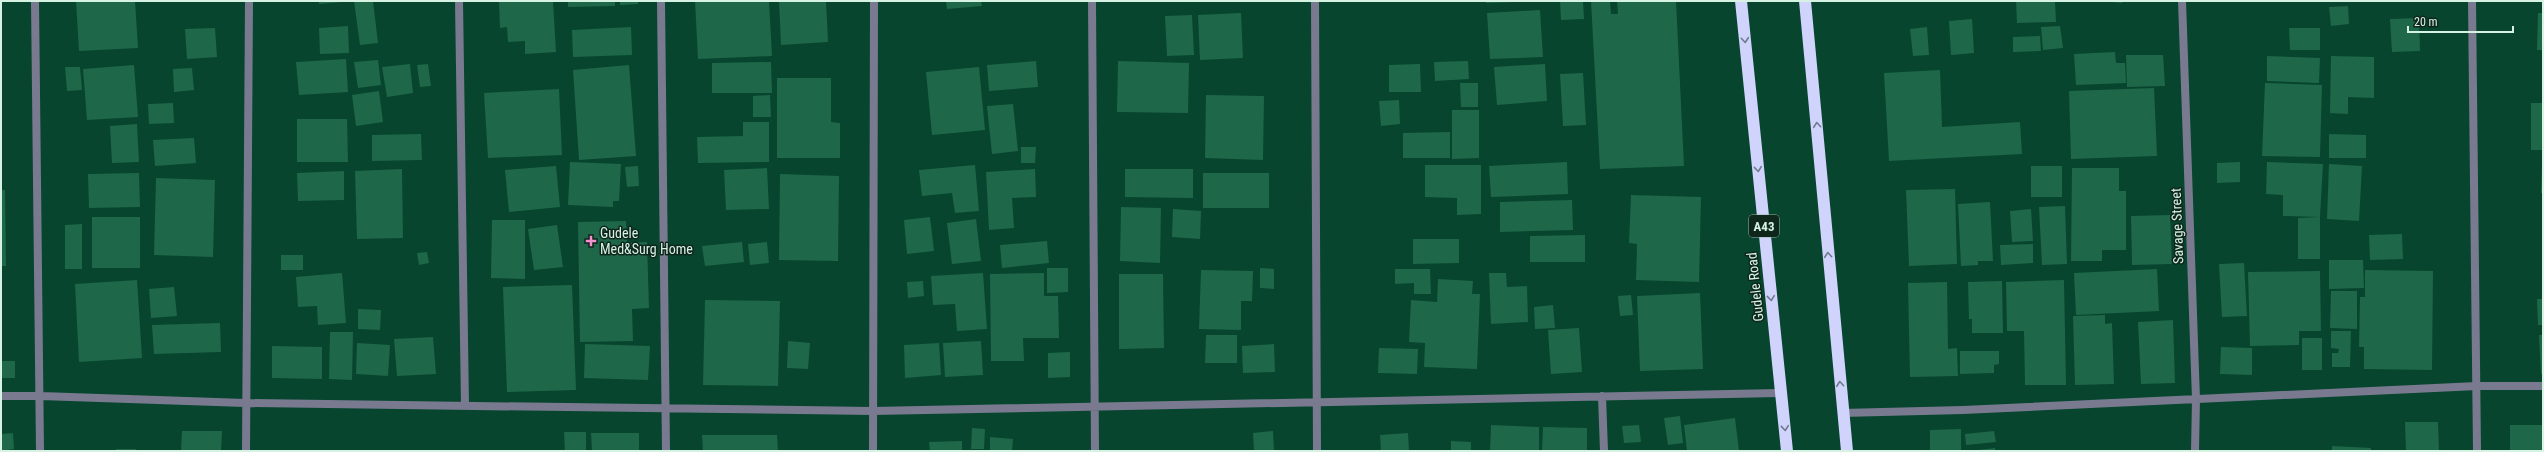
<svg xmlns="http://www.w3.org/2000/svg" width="2544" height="452" font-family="'Roboto Condensed',sans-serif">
	<rect width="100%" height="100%" fill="#07452e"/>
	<path fill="#1e6749" d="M76,1H135L138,48L79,51Z
		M319,1H342V2L319,4Z
		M354,1H373L378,43L360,45Z
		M499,1H553L556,52L525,54V41L508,42L507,27L500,28Z
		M568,1H615V6L568,7Z
		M620,1H638V4L620,5Z
		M695,1H769L772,56L698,59Z
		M779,1H826L828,42L781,45Z
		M946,1H981L982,6L947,9Z
		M1486,1H1516V2L1486,3Z
		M1560,1H1583L1584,19L1561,20Z
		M1591,1H1610L1611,14H1618L1617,1H1676L1684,166L1600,169Z
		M2016,1H2055L2056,22L2017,23Z
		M2111,1H2122V3L2111,2Z
		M2348,6L2349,24L2331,26L2329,7Z
		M1540,10L1543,57L1490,59L1487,13Z
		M1241,13L1243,58L1200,60L1198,15Z
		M2538,13H2543V50H2537Z
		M1192,15L1194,55L1167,56L1165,16Z
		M2419,18L2420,51L2392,52L2390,19Z
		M1972,19L1974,53L1951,55L1949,21Z
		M348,26L349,53L320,54L319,28Z
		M2060,26L2063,48L2043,50L2041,27Z
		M631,27L632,55L573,57L572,30Z
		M1927,27L1929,55L1913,56L1910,29Z
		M215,28L217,57L187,59L185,29Z
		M2289,28H2320V50H2290Z
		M2040,36L2041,51L2013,52V37Z
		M2115,52L2116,63H2125L2126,83L2076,85L2074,54Z
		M2126,55H2163L2165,86L2127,87Z
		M2267,56L2320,58L2319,83L2267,81Z
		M2331,56L2374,57V98L2348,97V114L2330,113Z
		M346,59L348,92L299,95L296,62Z
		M378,60L381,85L358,88L354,62Z
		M1036,61L1038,87L989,91L987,65Z
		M1118,61L1189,63L1188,113L1117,112Z
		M1468,61L1469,79L1435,81L1434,62Z
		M771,62L772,93H712V63Z
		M410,64L413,93L387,97L382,67Z
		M428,64L431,86L420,87L417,65Z
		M1420,64L1421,92H1389V65Z
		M1545,64L1547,101L1497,105L1494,67Z
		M134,65L138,117L87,120L83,69Z
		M629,65L636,156L579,160L573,70Z
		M65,67H80L82,90L67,91Z
		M979,67L985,130L932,135L926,72Z
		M192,68L194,90L174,92L173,69Z
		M1940,70L1942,127L2020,122L2022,154L1889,161L1884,73Z
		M1583,73L1586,125L1563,126L1560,74Z
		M777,78H831V122L840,123V158H777Z
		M1460,83H1478V107H1461Z
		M2265,83L2322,85L2320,157L2262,156Z
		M2154,88L2157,156L2071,159L2069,91Z
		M559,89L562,155L488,158L484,93Z
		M379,91L383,122L356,126L352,95Z
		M770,95L771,117H753V96Z
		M1206,95L1264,96L1263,160L1205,158Z
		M1399,100L1400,124L1381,126L1379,101Z
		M173,103L174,123L149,124L148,104Z
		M2531,103H2543V150H2531Z
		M1013,104L1018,151L992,154L987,106Z
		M1452,110H1479V158L1452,159Z
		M297,119H347L348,162H297Z
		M743,122H769V162L698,163L697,137L743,136Z
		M137,124L139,162L112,163L110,126Z
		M1450,132V158H1403V133Z
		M421,134L422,160L372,161V135Z
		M2329,134L2366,135V158H2329Z
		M194,138L196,163L155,166L153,140Z
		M1021,147H1036L1035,163H1021Z
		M570,162L621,164L619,201H613V207L568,205Z
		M1567,162L1568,194L1491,197L1489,166Z
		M2240,162V182L2217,183V163Z
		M2267,162L2323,164L2320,217L2283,216V195L2266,194Z
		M2329,164L2362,166L2359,221L2327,219Z
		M975,165L979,211L955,213L952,193L922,196L919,170Z
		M1425,165H1481V214L1457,215V198L1425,197Z
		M556,166L560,207L509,212L505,170Z
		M638,166L639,186L627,187L625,167Z
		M2031,166H2062V197H2031Z
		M2542,166H2543V193H2541Z
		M767,168L769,209L726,210L724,170Z
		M2072,168H2119V191H2126V250H2102V261H2071Z
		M402,169L403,238L357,239L355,171Z
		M1035,169L1036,197L1012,198L1014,228L989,230L986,172Z
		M1125,169H1193V198L1125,197Z
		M344,171V200L298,201L297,173Z
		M139,173L140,207L89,208L88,174Z
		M1203,173H1269V208H1203Z
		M780,174L839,176L838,261L779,260Z
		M156,178L215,180L213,257L154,255Z
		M1955,189L1957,264L1909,266L1906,190Z
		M1,190H5L6,266H1Z
		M1631,195L1701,197L1699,282L1636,280L1637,244L1629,243Z
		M1572,200L1573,230L1500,232V202Z
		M1990,202L1993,261H1978V265L1961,266L1958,204Z
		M2065,206L2067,264L2042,265L2039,207Z
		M1121,207L1161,208L1160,263L1120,261Z
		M1173,209L1201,211L1200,239L1172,237Z
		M2031,209L2033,241L2012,242L2010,211Z
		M2170,215L2172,264L2132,265L2131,216Z
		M92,217H140V268H92Z
		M930,217L934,251L907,254L904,220Z
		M2320,217V259H2298V218Z
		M976,219L981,261L952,264L947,223Z
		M492,220H525V279L491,278Z
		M626,221L627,243L647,242L649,308L632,309L633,341L580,342L578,222Z
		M82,224V269H65V225Z
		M557,225L563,267L534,270L528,229Z
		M2402,234L2403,259L2370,260L2369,235Z
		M1585,235V262H1530V236Z
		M1413,239H1459V263L1413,264Z
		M1047,241L1049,263L1002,268L1000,245Z
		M742,242L744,262L705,266L702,246Z
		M767,242L769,263L750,265L748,244Z
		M2033,244V263L2001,265L2000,245Z
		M427,252L429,263L419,265L417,253Z
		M281,255H303V270H281Z
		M2329,260H2363L2364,288L2329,289Z
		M2244,263L2247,316L2222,317L2219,264Z
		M1047,268H1068V292L1047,293Z
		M1260,268L1274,269V289L1260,288Z
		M1395,269H1430L1431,294H1414V283L1395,284Z
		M2157,269L2159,311L2076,315L2074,273Z
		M1201,270L1253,271L1252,301H1241V330L1199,329Z
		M2365,270L2433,271L2432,370L2364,369V347H2359L2360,297H2365Z
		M2320,271L2321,331H2299V345L2250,346L2248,272Z
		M342,273L346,323L318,325L317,306L298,307L296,277Z
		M983,273L987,329L957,331L955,304L933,305L931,276Z
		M1044,273V296H1058L1059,338H1023L1024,361H991L990,274Z
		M1489,273H1506L1507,287L1527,286L1528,322L1491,324Z
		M1119,274H1163L1164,348L1119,349Z
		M1438,279L1473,281L1472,294H1480L1477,369L1424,367L1425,343L1409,342L1411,300L1437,302Z
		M137,280L142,358L79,362L75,284Z
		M2064,280L2066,385H2025L2024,331H2007L2006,282Z
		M923,281L924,296L908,298L907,282Z
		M2002,281L2003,333H1972V319H1969L1968,282Z
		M1947,282L1948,349L1957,348L1958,376L1910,377L1908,283Z
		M572,285L576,390L507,392L503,287Z
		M174,287L177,316L151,318L149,289Z
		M2331,291H2357V329L2330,328Z
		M1700,293L1703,369L1640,371L1637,296Z
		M1631,295L1633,315L1620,316L1618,296Z
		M2537,299H2543V325H2538Z
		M705,300L780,301L778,386L703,385Z
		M1553,305L1555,328L1535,329L1534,307Z
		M358,309L381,310L380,330L358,329Z
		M2105,315V324L2112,323L2114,384L2075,385L2073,316Z
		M2173,320L2175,383L2141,384L2138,322Z
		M220,323L221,352L154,354L152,325Z
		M1579,328L1582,372L1551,374L1548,330Z
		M2331,331H2351L2350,367H2332V353H2338L2339,349L2331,348Z
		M330,332H353L352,380L329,379Z
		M1206,335H1237V363H1205Z
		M2539,335H2543V374H2541Z
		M433,337L436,374L397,376L394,339Z
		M2302,338H2322V370H2302Z
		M788,341L810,343L808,369L787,368Z
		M981,341L983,375L945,377L943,343Z
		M357,343L390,345L388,376L356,374Z
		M939,343L941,375L905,378L904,345Z
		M585,344L650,346L648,380L584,378Z
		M1274,344L1275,372L1243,373L1242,346Z
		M272,346L322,347V379L272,378Z
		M2221,347L2252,348V375L2220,374Z
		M1379,348L1418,349L1417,374L1378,373Z
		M1960,351H1999V364L1994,365V373L1960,374Z
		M1070,352V377L1048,378V353Z
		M1,361H15V378H1Z
		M1680,416L1683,443L1668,445L1664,418Z
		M1735,418L1739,451H1687L1684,425Z
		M2405,422H2438L2439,451H2406Z
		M1491,425L1539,427V451H1490Z
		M1639,425L1641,442L1624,443L1622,426Z
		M2510,425H2543V451H2510Z
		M1543,427L1587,428V451H1542Z
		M972,428L985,429L984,449H971Z
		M1961,429V451H1930V430Z
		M182,431H222L221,451H181Z
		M1273,431L1274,451H1254L1253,433Z
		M1994,431L1996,442L1966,445L1965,434Z
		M564,432H586V451H565Z
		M13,433L14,449L1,451V434Z
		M591,433H639V451H592Z
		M1408,433L1409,451H1381L1380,435Z
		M702,435H777L778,451H703Z
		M990,437L1013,439L1012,451H990Z
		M962,441V451H930L929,442Z
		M1451,441L1471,442V451H1451Z
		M2332,446L2371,448V451H2332Z
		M1995,448V451H1979V450Z
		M116,449H136V451H116Z"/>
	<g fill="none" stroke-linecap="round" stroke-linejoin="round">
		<path stroke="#797a8f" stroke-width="8" d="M35,1L40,451
			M459,1L465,405
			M661,1L666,451
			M1092,1L1095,451
			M1315,1L1317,451
			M2182,1L2196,399L2195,451
			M2472,1L2477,451
			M1,396H41L245,403L873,411L1781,393
			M1602,396L1604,451
			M1842,413L1963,410L2477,386H2543
			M246,451L249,1
			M873,451L874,1"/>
		<path stroke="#d0d3fc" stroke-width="12" d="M1741,1L1787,451
			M1805,1L1847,451"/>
	</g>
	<defs><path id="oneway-chevron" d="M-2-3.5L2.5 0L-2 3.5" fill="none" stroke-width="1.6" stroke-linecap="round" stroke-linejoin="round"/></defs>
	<g stroke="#707c8c">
		<use href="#oneway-chevron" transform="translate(1745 40) rotate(85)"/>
		<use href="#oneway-chevron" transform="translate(1817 125) rotate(-95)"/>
		<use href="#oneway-chevron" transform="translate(1758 169) rotate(84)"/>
		<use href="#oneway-chevron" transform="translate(1828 255) rotate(-95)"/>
		<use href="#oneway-chevron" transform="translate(1771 298) rotate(84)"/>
		<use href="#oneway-chevron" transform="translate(1840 384) rotate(-95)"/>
		<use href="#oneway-chevron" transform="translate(1785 428) rotate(84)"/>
	</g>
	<path fill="#f690d1" stroke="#0f261c" stroke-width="1.5" d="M589 235h4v4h4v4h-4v4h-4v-4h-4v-4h4z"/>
	<g text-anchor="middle" stroke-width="3" stroke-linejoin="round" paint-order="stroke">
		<rect fill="#0f261c" stroke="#9ab5a7" stroke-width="1" x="1749" y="215" width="30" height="22" rx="3"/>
		<g font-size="13" font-weight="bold" fill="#d6f2e3">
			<text x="1764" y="231">A43</text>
		</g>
		<g font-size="14" fill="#d6f2e3" stroke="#0f261c">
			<text transform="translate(2177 226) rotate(-92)" y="5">Savage Street</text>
			<text transform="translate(1755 287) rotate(-96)" y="5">Gudele Road</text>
		</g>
		<g font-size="14" fill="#d6f2e3" stroke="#0f261c" text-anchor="start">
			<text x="600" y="238">Gudele<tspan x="600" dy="16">Med&amp;Surg Home</tspan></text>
		</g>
	</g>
	<rect width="2544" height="452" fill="none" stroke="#d6f2e3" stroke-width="4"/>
	<path d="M2408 26v6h105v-6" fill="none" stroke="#d6f2e3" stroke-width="2"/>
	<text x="2414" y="26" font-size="12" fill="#d6f2e3" stroke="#0f261c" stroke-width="3" paint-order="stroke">20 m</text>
</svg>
